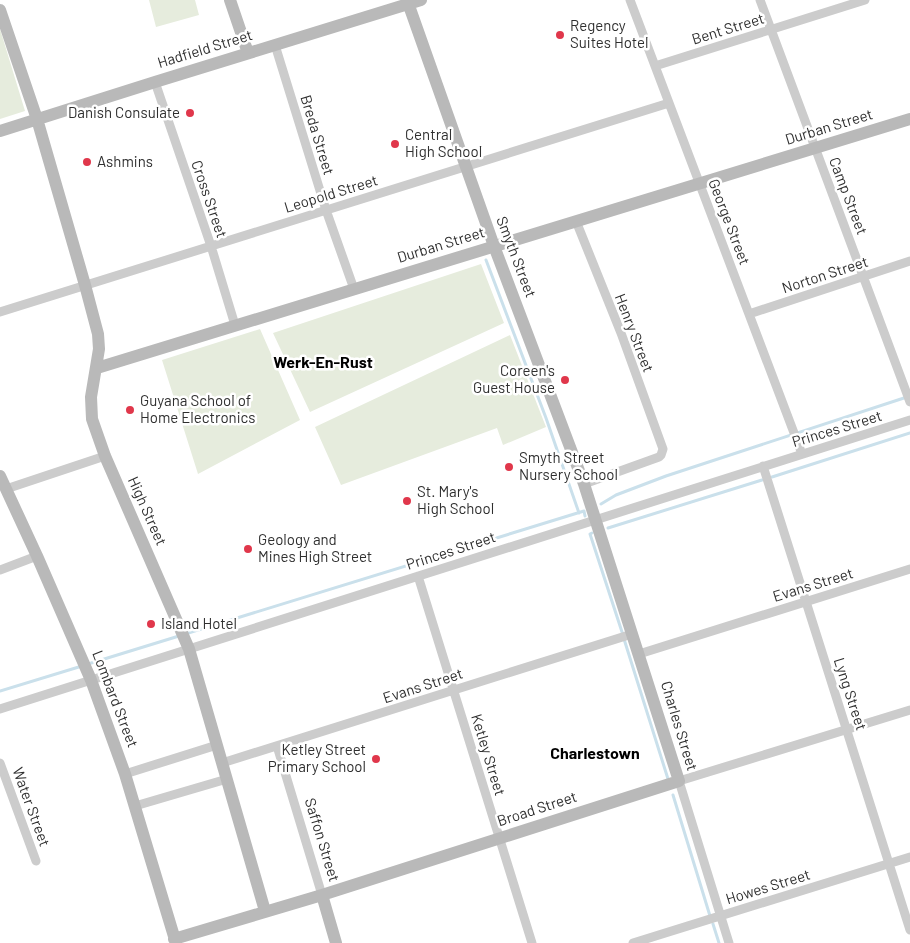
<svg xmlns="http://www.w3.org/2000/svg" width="910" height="943" font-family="Barlow,sans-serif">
	<rect width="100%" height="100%" fill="#fff"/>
	<path fill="#e6ecdd" d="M149,0H195L199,15L156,27Z
		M0,29L25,111L0,119Z
		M481,264L504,323L310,412L273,333Z
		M260,329L300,420L198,474L162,360Z
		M510,335L546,427L503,445L497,428L341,485L315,427Z"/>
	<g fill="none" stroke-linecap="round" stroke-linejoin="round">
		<path stroke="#cae0eb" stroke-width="3" d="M486,260L546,418L579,513
			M772,477L910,433
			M601,504L616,495L666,476L907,397
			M608,528L762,480
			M592,533L590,534L622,632
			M185,634L584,511L585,516
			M624,639L668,779
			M88,664L179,636
			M0,691L82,666
			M673,795L710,916
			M713,924L719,943"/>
		<path stroke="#ccc" stroke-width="9" d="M630,0L802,454
			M760,0L910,402
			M275,45L326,210L354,289
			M655,66L865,0
			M155,82L211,246L235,325
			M576,221L621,333L663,449L661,455L659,457L584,484
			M0,312L669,103
			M749,314L910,261
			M763,466L910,930
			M6,489L105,456
			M0,570L37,556
			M418,576L532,943
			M639,654L910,569
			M0,709L910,420
			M277,746L322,895
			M0,763L36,861
			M222,763L632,634
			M125,774L217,745
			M135,806L227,779
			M633,943L910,857
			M729,943L679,781L910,710"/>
		<path stroke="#b9b9b9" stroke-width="12" d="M230,0L248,53
			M0,10L37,119L85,285L98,334L99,349L91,397L92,419L105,456L189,649L265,911
			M0,131L155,82L421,0
			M97,368L910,119
			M0,476L37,556L91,680L125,774L176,943
			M322,895L336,943
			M174,939L322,895L679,781L584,484L494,246L407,0"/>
	</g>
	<g fill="#e0374b" stroke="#fff" stroke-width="2">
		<circle cx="560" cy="35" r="5"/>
		<circle cx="190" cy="113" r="5"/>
		<circle cx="395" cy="144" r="5"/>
		<circle cx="87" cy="162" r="5"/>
		<circle cx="565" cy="380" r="5"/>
		<circle cx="130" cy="410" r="5"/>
		<circle cx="509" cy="467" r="5"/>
		<circle cx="407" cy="501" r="5"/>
		<circle cx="248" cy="549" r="5"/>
		<circle cx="151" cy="624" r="5"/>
		<circle cx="376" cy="759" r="5"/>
	</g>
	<g text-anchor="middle" stroke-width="5" stroke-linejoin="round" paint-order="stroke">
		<g font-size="15" fill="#2f2f2f" stroke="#fff" text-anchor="start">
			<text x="570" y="31">Regency<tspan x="570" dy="17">Suites Hotel</tspan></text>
			<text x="180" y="118" text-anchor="end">Danish Consulate</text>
			<text x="405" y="140">Central<tspan x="405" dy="17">High School</tspan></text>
			<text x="97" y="167">Ashmins</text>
			<text x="555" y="376" text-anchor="end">Coreen's<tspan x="555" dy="17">Guest House</tspan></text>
			<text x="140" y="406">Guyana School of<tspan x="140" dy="17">Home Electronics</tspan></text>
			<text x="519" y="463">Smyth Street<tspan x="519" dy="17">Nursery School</tspan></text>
			<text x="417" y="497">St. Mary's<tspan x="417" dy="17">High School</tspan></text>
			<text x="258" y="545">Geology and<tspan x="258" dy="17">Mines High Street</tspan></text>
			<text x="161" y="629">Island Hotel</text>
			<text x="366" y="755" text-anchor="end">Ketley Street<tspan x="366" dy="17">Primary School</tspan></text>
		</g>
		<g font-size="15" fill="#2f2f2f" stroke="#fff">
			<text transform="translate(728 29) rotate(-17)" y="5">Bent Street</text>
			<text transform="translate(205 49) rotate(-17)" y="5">Hadfield Street</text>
			<text transform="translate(829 127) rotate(-17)" y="5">Durban Street</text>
			<text transform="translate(317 135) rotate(73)" y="5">Breda Street</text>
			<text transform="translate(331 194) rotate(-17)" y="5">Leopold Street</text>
			<text transform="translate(848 196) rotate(69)" y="5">Camp Street</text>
			<text transform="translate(209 199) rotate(71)" y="5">Cross Street</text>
			<text transform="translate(729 222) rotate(69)" y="5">George Street</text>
			<text transform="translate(441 245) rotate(-17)" y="5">Durban Street</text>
			<text transform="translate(516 257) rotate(69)" y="5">Smyth Street</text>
			<text transform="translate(825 275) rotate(-18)" y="5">Norton Street</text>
			<text transform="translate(634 333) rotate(69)" y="5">Henry Street</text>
			<text transform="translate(837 429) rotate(-17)" y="5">Princes Street</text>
			<text transform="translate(147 511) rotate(66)" y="5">High Street</text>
			<text transform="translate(451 551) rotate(-18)" y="5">Princes Street</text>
			<text transform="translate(813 585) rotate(-17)" y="5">Evans Street</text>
			<text transform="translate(423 686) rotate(-18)" y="5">Evans Street</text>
			<text transform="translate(850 694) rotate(72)" y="5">Lyng Street</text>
			<text transform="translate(115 699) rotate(69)" y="5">Lombard Street</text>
			<text transform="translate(679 726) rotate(73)" y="5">Charles Street</text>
			<text transform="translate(488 755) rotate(73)" y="5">Ketley Street</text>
			<text transform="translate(31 807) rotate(70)" y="5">Water Street</text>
			<text transform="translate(537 809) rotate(-18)" y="5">Broad Street</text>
			<text transform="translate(322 840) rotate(73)" y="5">Saffon Street</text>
			<text transform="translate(768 887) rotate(-17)" y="5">Howes Street</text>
		</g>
		<g font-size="16" font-weight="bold" fill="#000" stroke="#fff">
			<text x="323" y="368">Werk-En-Rust</text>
			<text x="595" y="759">Charlestown</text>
		</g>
	</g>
</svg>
